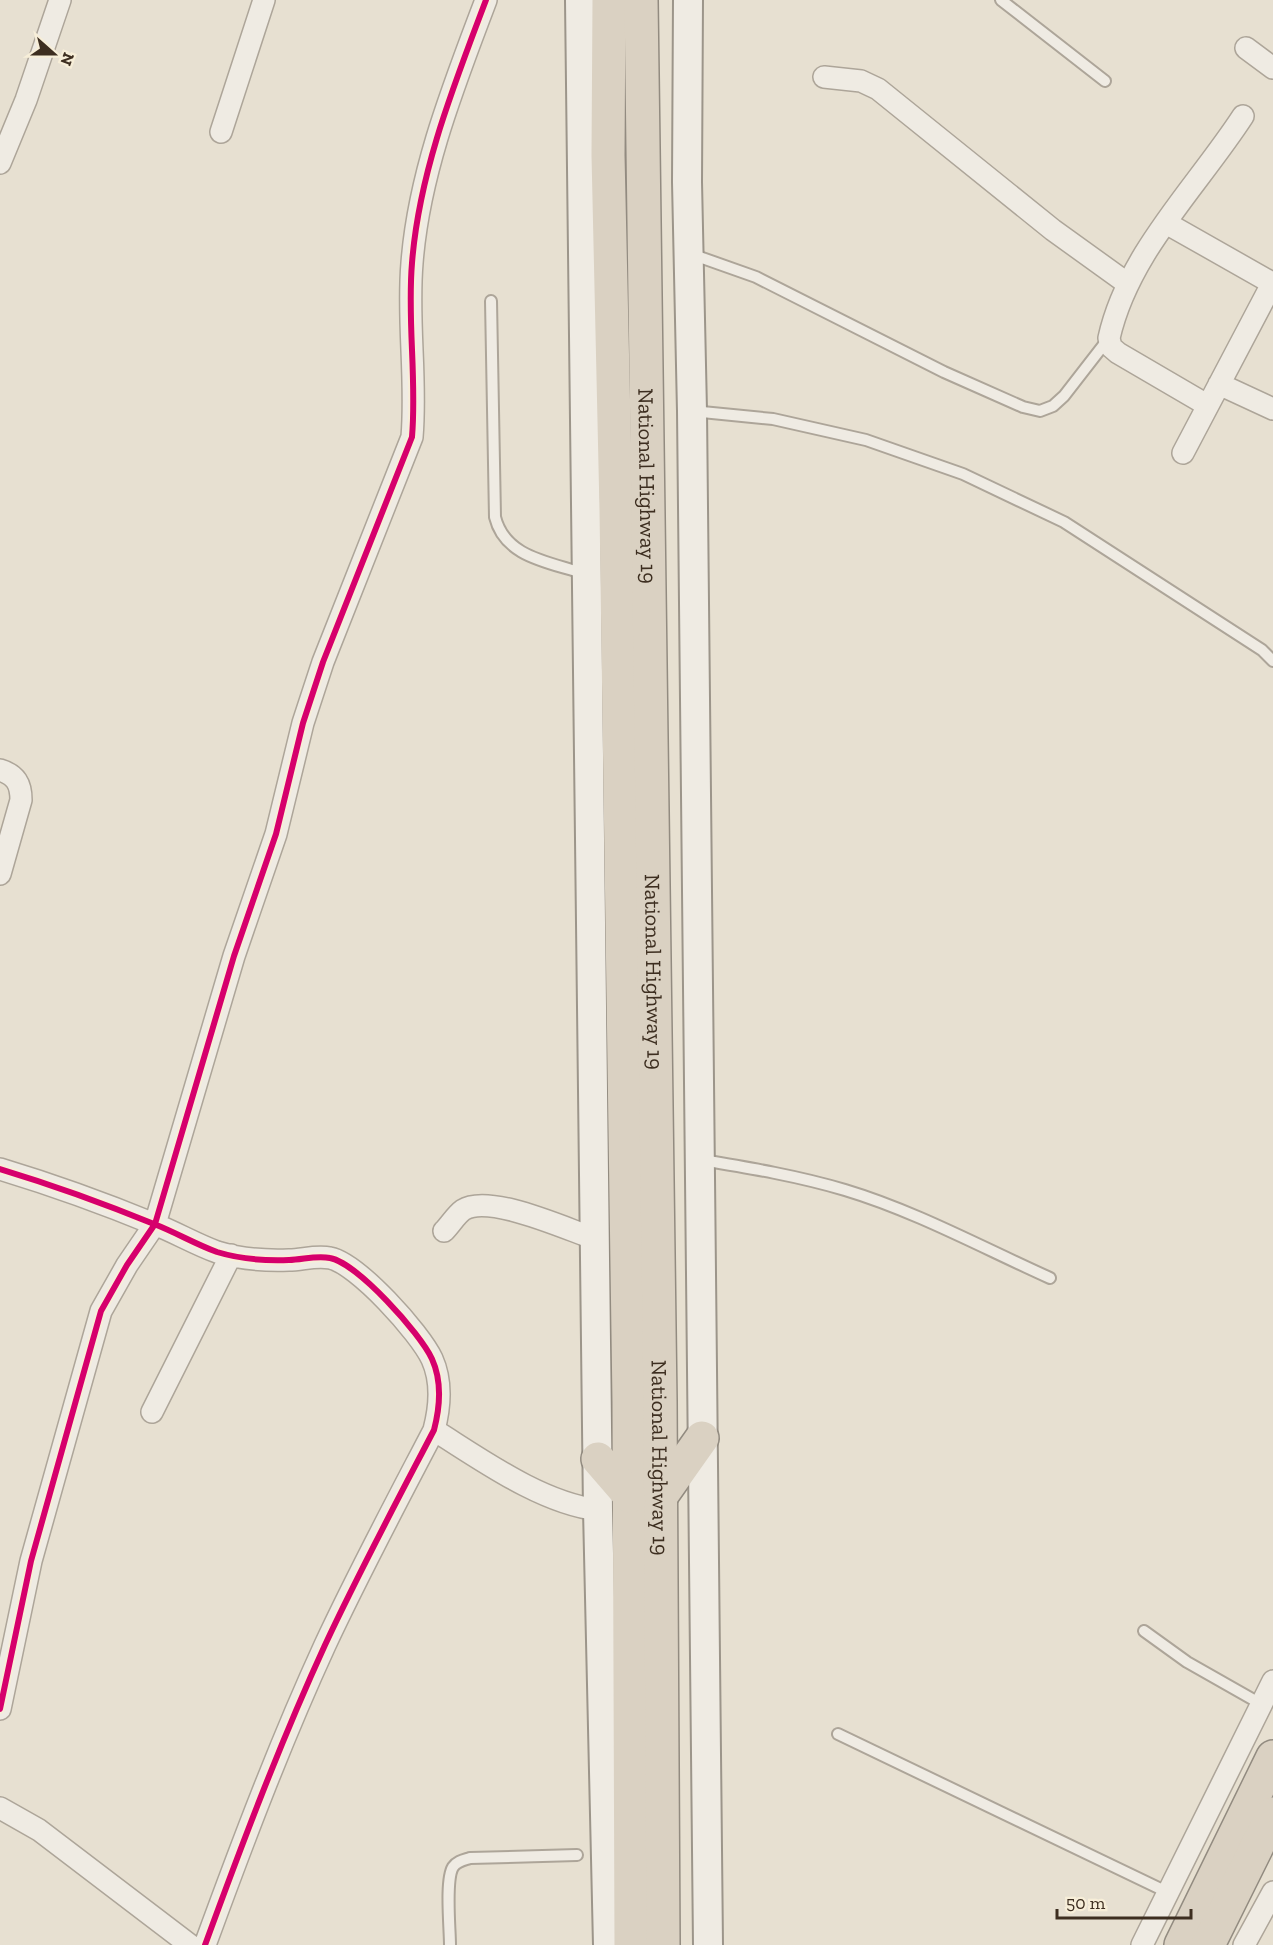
<svg xmlns="http://www.w3.org/2000/svg" width="1273" height="1945" font-family="'Zilla Slab',serif">
	<rect width="100%" height="100%" fill="#e7e0d1"/>
	<g fill="none" stroke-linecap="round" stroke-linejoin="round">
		<g stroke="#ada599" stroke-width="14">
			<path id="lane" d="M1001,0L1105,81
				M691,254L756,277L944,372L1023,407L1040,411L1053,406L1064,396L1109,338
				M491,301L495,517C505,558 550,562 585,574
				M692,411L773,419L866,440L963,474L1064,522L1262,650L1273,661
				M702,1160C750,1168 798,1176 845,1190C915,1211 983,1248 1050,1278
				M1144,1631L1187,1662L1261,1704
				M838,1734L1167,1892
				M450,1945C450,1928 445,1880 453,1867C457,1861 464,1860 470,1858L577,1855"/>
		</g>
		<g stroke="#ada599" stroke-width="24">
			<path id="street" d="M1246,48L1273,68
				M824,77L861,81L878,89L1053,230L1128,284
				M221,132L264,0
				M0,163L26,100L60,0
				M1166,223L1272,283
				M1219,384L1273,409
				M1207,405L1118,353L1111,347L1109,338C1128,253 1197,187 1243,116
				M1183,453L1273,282
				M0,770C16,775 21,784 21,800L0,874
				M0,1169C53,1185 103,1203 154,1224C175,1232 195,1244 217,1252C240,1259 264,1261 289,1260C302,1260 316,1255 330,1258C357,1263 420,1333 432,1359C442,1381 440,1407 434,1430C397,1501 359,1572 325,1645C280,1743 242,1844 205,1945
				M444,1231C450,1225 456,1215 463,1210C489,1193 568,1230 596,1239
				M152,1412L231,1255
				M434,1430C482,1460 541,1503 598,1510
				M0,1709L31,1561L101,1311L127,1265L155,1224L234,956L276,834L303,723L323,662L412,437C417,379 407,321 412,263C419,172 454,85 486,0
				M0,1808L39,1830L190,1945
				M1142,1945L1273,1681
				M1244,1945L1273,1892"/>
		</g>
		<g stroke="#9c958a" stroke-width="32">
			<path id="secondary" d="M580,0L598,1510L608,1945
				M688,0L687,182L692,411L708,1945"/>
		</g>
		<g stroke="#928b80" stroke-width="36">
			<g id="highway">
				<path d="M609,0L608,155L616,510L629,1402L631,1945"/>
				<path id="s1" d="M641,0L660,1401L663,1945"/>
				<path d="M598,1459L630,1496"/>
				<path d="M661,1496L702,1438"/>
				<path d="M1181,1945L1273,1757"/>
				<path d="M1208,1945L1273,1814"/>
			</g>
		</g>
		<use href="#lane" stroke="#efebe3" stroke-width="10"/>
		<use href="#street" stroke="#efebe3" stroke-width="21"/>
		<use href="#secondary" stroke="#efebe3" stroke-width="28"/>
		<use href="#highway" stroke="#dad1c2" stroke-width="33"/>
		<g stroke="#f7eed8" stroke-width="10">
			<path id="cycleway" d="M0,1169C53,1185 103,1203 154,1224C175,1232 195,1244 217,1252C240,1259 264,1261 289,1260C302,1260 316,1255 330,1258C357,1263 420,1333 432,1359C442,1381 440,1407 434,1430C397,1501 359,1572 325,1645C280,1743 242,1844 205,1945
				M0,1709L31,1561L101,1311L127,1265L155,1224L234,956L276,834L303,723L323,662L412,437C417,379 407,321 412,263C419,172 454,85 486,0"/>
		</g>
		<use href="#cycleway" stroke="#d6006c" stroke-width="6"/>
	</g>
	<g text-anchor="middle" stroke-width="5" stroke-linejoin="round" paint-order="stroke">
		<g font-size="22" fill="#3d2e20" stroke="#f7eed8">
			<text dy="8" stroke="none"><textPath href="#s1" startOffset="486">National Highway 19</textPath></text>
			<text dy="8" stroke="none"><textPath href="#s1" startOffset="972">National Highway 19</textPath></text>
			<text dy="8" stroke="none"><textPath href="#s1" startOffset="1458">National Highway 19</textPath></text>
		</g>
	</g>
	<g transform="translate(54 54) rotate(111)" stroke="#f7eed8" stroke-width="4.5" paint-order="stroke">
	<path d="M0-4.5L10 22L0 15L-10 22Z" fill="#3d2e20"/>
	<text y="-9" font-size="16" font-weight="bold" text-anchor="middle" fill="#3d2e20">N</text>
	</g>
	<path d="M1057 1909v9h134v-9" fill="none" stroke="#3d2e20" stroke-width="3"/>
	<text x="1066" y="1909" font-size="18" fill="#3d2e20" stroke="#f7eed8" stroke-width="4.5" paint-order="stroke">50 m</text>
</svg>
